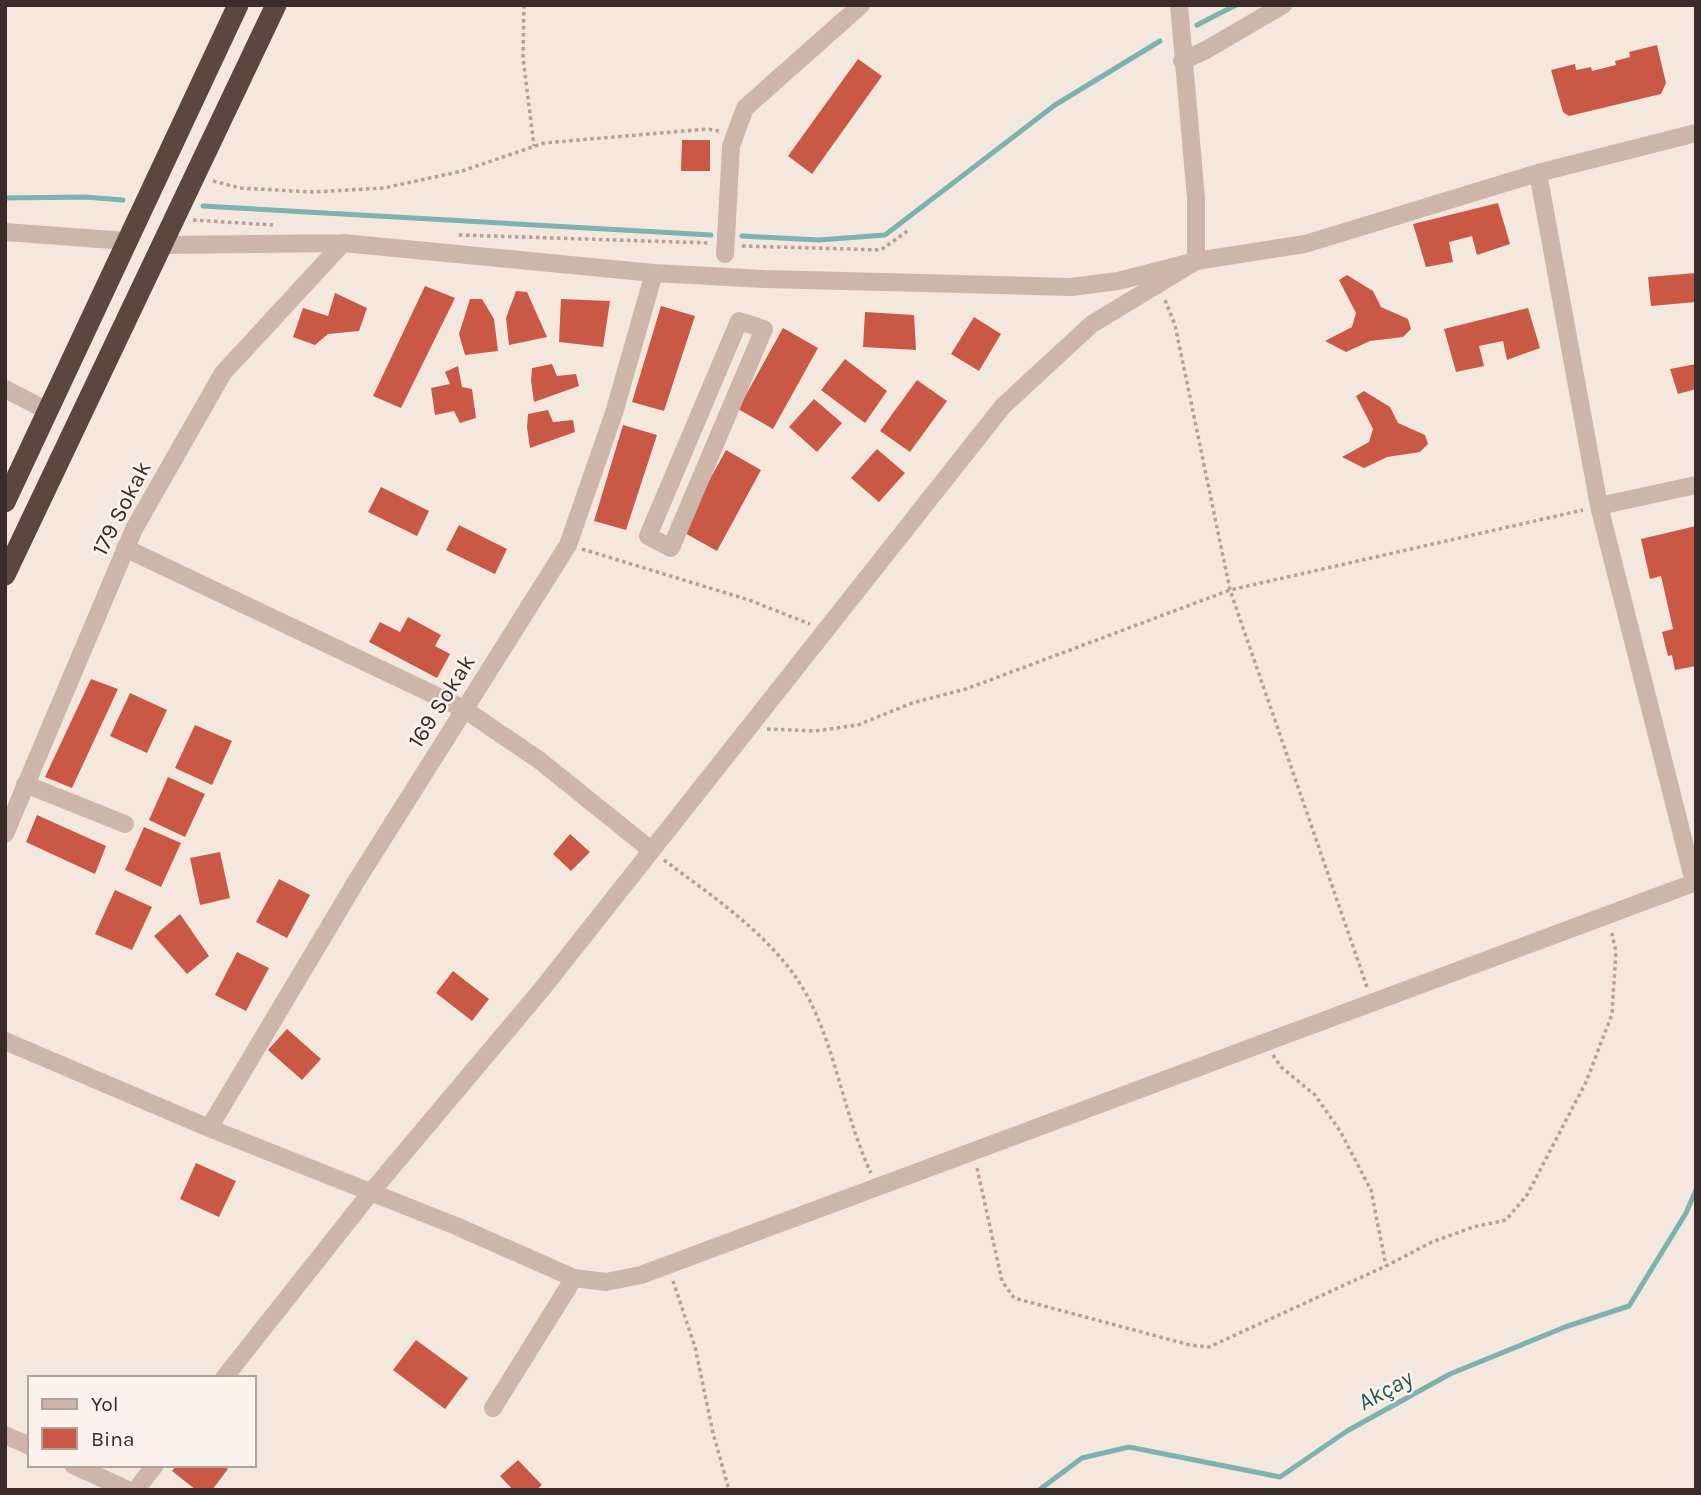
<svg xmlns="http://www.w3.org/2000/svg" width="1701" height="1495" font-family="Karla,sans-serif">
	<rect width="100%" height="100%" fill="#f4e7de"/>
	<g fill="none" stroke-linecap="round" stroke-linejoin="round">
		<path stroke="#7cb2af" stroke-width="5" d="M1197,25L1236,5
			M5,198L85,197L123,200
			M203,206L711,235
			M742,236L819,240L885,235L1055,105L1160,41
			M1039,1490L1082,1458L1129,1447L1280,1477L1347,1431L1450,1374L1565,1327L1629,1306L1686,1213L1696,1190"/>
	</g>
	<path fill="#ca5846" d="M1657,45L1666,83L1661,94L1569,116L1563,112L1551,70L1575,64L1576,70L1591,67L1592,71L1616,65L1615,61L1630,57L1629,52Z
		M858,59L882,76L812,174L788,156Z
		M682,140H710V171H681Z
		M1498,203L1510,244L1477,255L1472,236L1449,242L1453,262L1426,267L1413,224Z
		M1696,273V302L1651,306L1648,277Z
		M1347,275L1373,291L1381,307L1408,319L1411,329L1403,337L1370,341L1346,352L1325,341L1352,327L1356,313L1339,280Z
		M425,286L455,298L401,408L373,396Z
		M516,291L527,292L547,337L509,345L506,318Z
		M335,293L367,308L359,331L328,334L315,345L293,337L303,308L328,316Z
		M470,299H482L494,319L498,351L465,355L459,334Z
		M561,299L610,301L603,347L559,342Z
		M661,306L695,316L664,411L632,402Z
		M1528,308L1540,348L1507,360L1503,341L1479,346L1484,366L1456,372L1444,329Z
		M865,312L914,315L916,350L863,347Z
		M974,317L1001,334L979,371L951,354Z
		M783,328L818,348L773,429L738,409Z
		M845,359L887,391L865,423L821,390Z
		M552,364L557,376L576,374L579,386L534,402L531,381L532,368Z
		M1696,364V389L1678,394L1670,369Z
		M458,366L462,387L472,389L476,418L460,423L454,411L435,415L431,388L450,384L445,372Z
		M917,380L947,401L910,452L880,431Z
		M1364,391L1390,407L1398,423L1425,435L1428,444L1420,452L1387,457L1364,468L1342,457L1369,442L1373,429L1356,396Z
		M814,399L842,423L817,452L789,427Z
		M548,410L553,422L573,420L575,432L530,448L527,427L528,414Z
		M623,425L657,435L626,530L594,521Z
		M877,449L905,473L879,502L851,478Z
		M726,450L761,470L717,551L681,531Z
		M381,487L429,511L417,536L368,512Z
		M459,525L507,549L495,574L446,550Z
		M1696,526V666L1675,670L1672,655L1668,656L1662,632L1673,629L1661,576L1650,579L1641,539Z
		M408,617L441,635L435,646L450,654L437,678L369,642L380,622L400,632Z
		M91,679L118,689L72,788L45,777Z
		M130,693L167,710L147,753L110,736Z
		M195,725L232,741L212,785L175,768Z
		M168,777L205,794L185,837L149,820Z
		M37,815L106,846L95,874L26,842Z
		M144,827L181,843L161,887L125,870Z
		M570,834L590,852L571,871L553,854Z
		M220,852L230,898L200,905L190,858Z
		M279,879L310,895L287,938L256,922Z
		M115,890L152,907L132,950L95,934Z
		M180,914L209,956L187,974L154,936Z
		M237,952L269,968L246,1011L215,995Z
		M453,971L489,999L472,1021L436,993Z
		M287,1029L321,1059L302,1080L268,1050Z
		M196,1163L236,1181L219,1217L180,1199Z
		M416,1340L468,1378L445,1409L393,1370Z
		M518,1460L542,1485L536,1490H513L500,1476Z
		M177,1465H222L228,1469L212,1490H196L172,1471Z"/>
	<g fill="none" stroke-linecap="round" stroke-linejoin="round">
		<path stroke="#b99f93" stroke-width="3.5" stroke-dasharray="3.5 3.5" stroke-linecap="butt" d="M524,5L523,58L534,146
			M213,181L240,188L313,192L384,188L462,171L544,143L707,129L719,131
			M193,220L273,225
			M459,235L710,243
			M742,246L881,250L910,229
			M1165,300L1175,325L1230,590L1367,987
			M582,549L749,600L810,624
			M767,729L815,731L858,725L912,703L966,689L1230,590L1583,510
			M664,860C717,900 779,940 810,1001C837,1055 845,1118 871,1173
			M1273,1055L1281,1067L1315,1095L1340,1131L1371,1190L1386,1266
			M977,1168L1002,1281L1014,1298L1190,1345L1209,1347L1386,1266L1432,1242L1473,1227L1506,1220L1527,1195L1586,1082L1612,1014L1616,951L1611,930
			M673,1281L695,1347L713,1433L729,1490"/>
		<path stroke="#cdb6a9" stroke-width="18" d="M1182,61L1206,50L1283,5
			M1538,173L1599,506L1696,485
			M727,220L731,146L745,108L861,5
			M5,232L127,241
			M162,245L343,243L654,273L766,279L1071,287L1118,281L1196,261V198L1179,5
			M739,321L764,329L671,548L648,536Z
			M5,389L48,411
			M1599,506L1694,882
			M125,548L464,709L539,760L651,850
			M25,784L125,824
			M5,834L134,529L223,373L343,243
			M5,1041L209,1128L456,1226L574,1278L606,1282L641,1275L1696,882
			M209,1128L357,880L568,545L614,413L654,273
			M224,1378L372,1191L542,989L1003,406L1092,324L1196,261L1305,244L1538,173L1696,133
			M493,1408L574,1278
			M5,1435L30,1446
			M73,1465L128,1490
			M136,1490L155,1465"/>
		<path stroke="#5b4640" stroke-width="21" d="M5,502L238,5
			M5,575L276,5"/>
		<path stroke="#cdb6a9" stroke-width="18" d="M725,254L727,220"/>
	</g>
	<g text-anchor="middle" stroke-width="5" stroke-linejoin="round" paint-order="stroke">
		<g font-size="23" fill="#3a2d29" stroke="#fbf2eb">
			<text transform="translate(121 508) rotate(-63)" y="8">179 Sokak</text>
			<text transform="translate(441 701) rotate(-58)" y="8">169 Sokak</text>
		</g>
		<g font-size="24" font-style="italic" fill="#1d5d5b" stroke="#fbf2eb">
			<text transform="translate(1385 1390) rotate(-29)" y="8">Akçay</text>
		</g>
	</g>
	<rect width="1701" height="1495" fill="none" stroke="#3a2d29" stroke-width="14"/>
	<rect x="28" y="1376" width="228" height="91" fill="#fbf2eb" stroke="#aea39d" stroke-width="2"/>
	<rect x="42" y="1399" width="35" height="10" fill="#cdb6a9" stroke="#aea39d" stroke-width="2"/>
	<text x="91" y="1411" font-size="21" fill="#3a2d29">Yol</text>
	<rect x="42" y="1428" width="35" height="21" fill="#ca5846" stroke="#aea39d" stroke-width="2"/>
	<text x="91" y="1446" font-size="21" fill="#3a2d29">Bina</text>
</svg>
